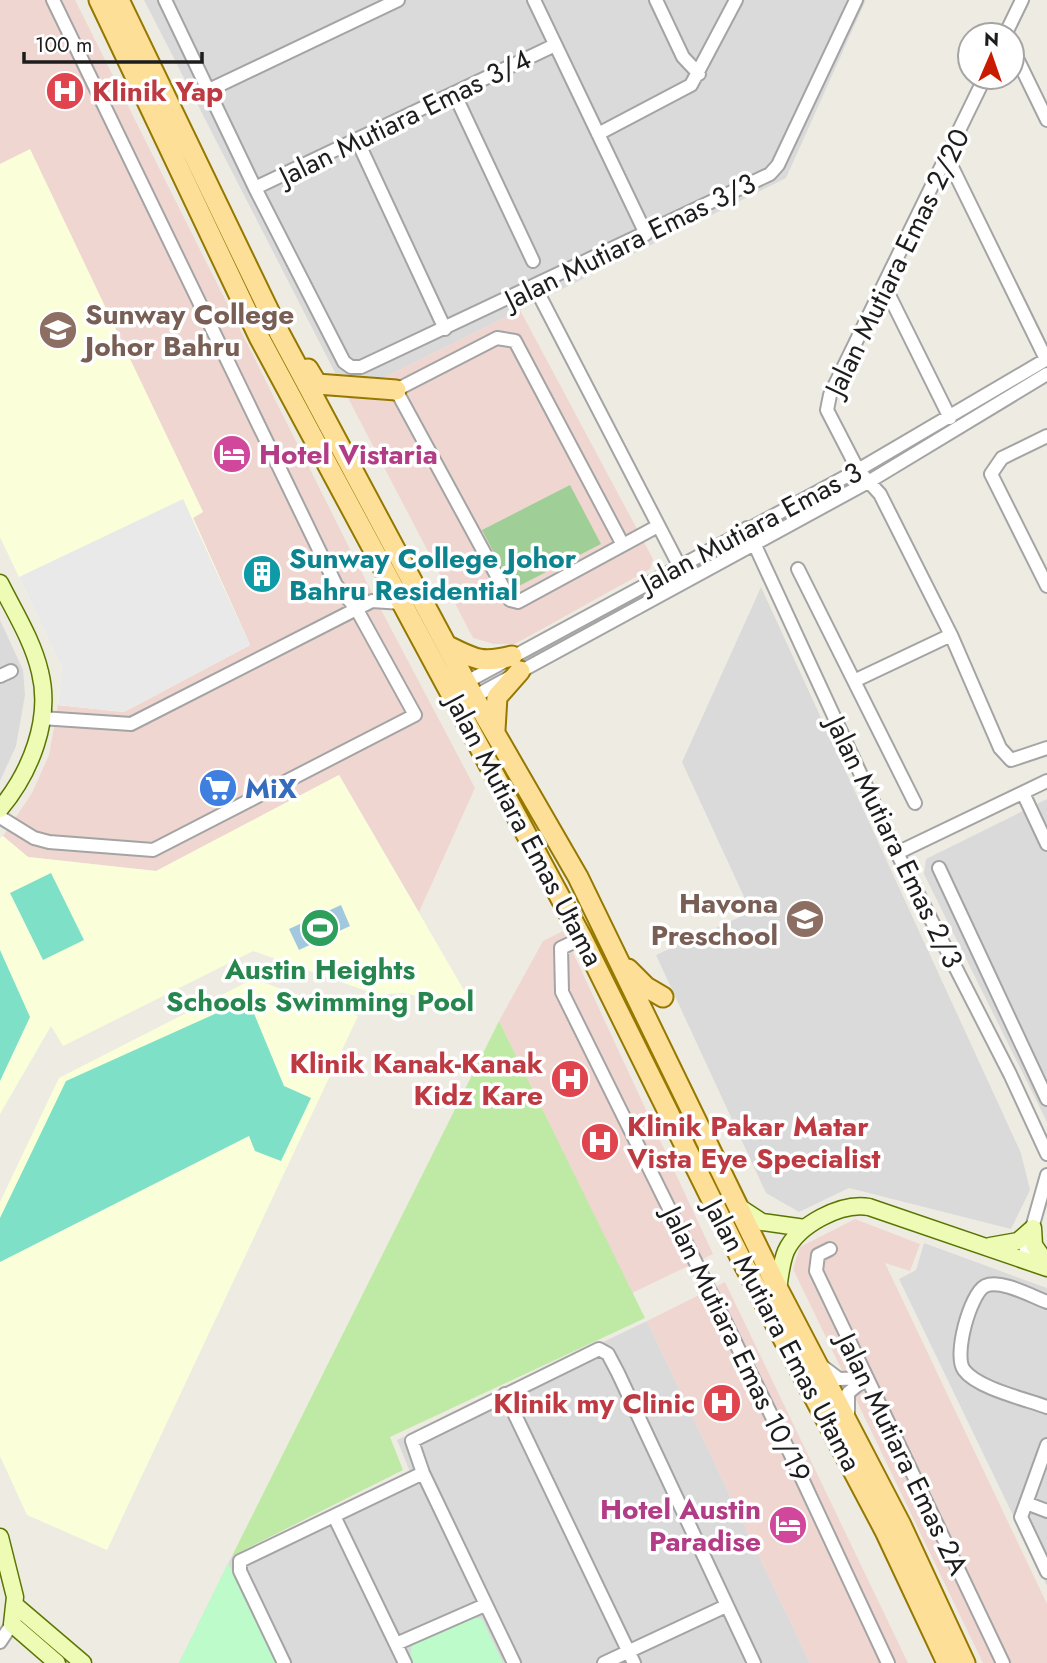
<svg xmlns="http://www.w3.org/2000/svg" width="1047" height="1663" font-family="Jost,sans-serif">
	<rect width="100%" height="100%" fill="#eeece2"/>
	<path fill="#dbdada" d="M144,0H866L786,178L347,396Z
		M761,587L1021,1153L1030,1190L1011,1229L849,1188L799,1212L766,1193L656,955L751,912L682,762Z
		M0,620L23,670L25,695L16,746L0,781Z
		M1047,799V1122L924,874L926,859Z
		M924,1243L1047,1288V1586L899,1279L916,1270Z
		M647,1321L810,1663H179L232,1556L410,1472L397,1440Z"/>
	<path fill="#f0d6d0" d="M0,0H75L368,585L475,788L419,912L339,775L156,871L28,857L3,836L32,793L49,755L58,705L124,711L250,645L193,517L203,512L30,150L0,164Z
		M520,310L653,559L650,569L515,644H494L473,638L347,396Z
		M563,931L713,1254L632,1293L499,1021L543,941Z
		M855,1219L920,1244L910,1271L885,1263L1047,1604V1663H983L793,1269L800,1247Z
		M725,1282L908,1663H810L647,1321Z"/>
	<path fill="#faffda" d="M30,149L203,512L193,518L250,645L124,712L58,705L62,668L0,537V164Z
		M339,775L469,999L427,998L403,993L378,995L253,951L63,1046L51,1026L0,1114V838L3,836L28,857L156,871Z
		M253,979L358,1016L107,1550L27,1515L0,1456V1202L59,1078Z"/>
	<path fill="#bfeaa6" d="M499,1021L645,1318L390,1437L403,1470L232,1556Z"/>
	<path fill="#9fcf96" d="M570,485L601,544L513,589L482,530Z"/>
	<path fill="#bdfbca" d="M228,1563L276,1663H179Z
		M471,1617L482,1619L503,1663H413L410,1656L412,1645Z"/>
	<path fill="#7de0c7" d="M51,873L84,940L43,960L10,893Z
		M0,950L30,1017L0,1081Z
		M248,999L284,1086L311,1098L281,1161L255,1151L249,1136L0,1262V1218L66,1081Z"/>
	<path fill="#e9e9e9" d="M183,499L250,645L124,712L58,705L62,668L19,577Z"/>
	<path fill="#a1c8de" d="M341,905L350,926L299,950L289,929Z"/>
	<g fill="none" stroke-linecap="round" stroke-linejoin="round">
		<g stroke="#a4a4a4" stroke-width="16">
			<path id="street" d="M165,0L255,188L344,362L351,367H361L770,174L778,165L856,0
				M534,0L646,234
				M656,0L683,57L699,74
				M1005,35L1022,0
				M1012,48L1047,120
				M985,77L830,395L827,410L858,470L880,494L951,635L1000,748L1011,760L1047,748
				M209,90L398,0
				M454,93L533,261
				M598,134L691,85L736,0
				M357,140L445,329
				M947,157L1046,359
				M255,188L555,45
				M884,285L950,418
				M535,287L683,573
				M1047,436L1002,458L991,474L1047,586
				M747,528L897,853L1010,1074L1047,1154
				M623,545L515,341L497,338L396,390L510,600L518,602L658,526
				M798,569L915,803
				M0,676L11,671
				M854,681L951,635
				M461,685L858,470L1047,359
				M468,700L870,481L1047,374
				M41,718L131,724L372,601L402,603
				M1023,793L1047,844
				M0,817L34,838L49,842L153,850L415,715L356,608L336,585L53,0
				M897,853L1047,781
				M939,868L1047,1099
				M582,938L561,948L562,992L790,1453L888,1663
				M830,1249L818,1255L816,1271L1003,1663
				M1023,1260L1047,1175
				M1047,1302C1031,1296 1001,1279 985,1286C970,1294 953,1356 964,1370C977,1388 1025,1399 1047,1407
				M822,1366L839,1379L866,1378
				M505,1394L634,1663
				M848,1414V1393L866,1378
				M1047,1445L1021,1517L1047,1572
				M1026,1503L1047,1511
				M334,1516L405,1663
				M0,1642L12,1624
				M396,1644L485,1605
				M284,1663L240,1571V1561L423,1473
				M514,1663L423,1473L412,1441L599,1349L608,1354L618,1373L754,1663
				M604,1663L726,1606"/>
		</g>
		<g stroke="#5a7602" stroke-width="19">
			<path id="secondary" d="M0,583C14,611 33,641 40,672C52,720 30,773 0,809
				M739,1207L762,1222L805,1228
				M1033,1228L1034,1245L1047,1264
				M990,1246L1018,1241L1033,1228
				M778,1289C780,1277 781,1263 786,1251C798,1225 841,1202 869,1207L1047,1268
				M0,1537L15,1597L12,1624L57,1663
				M15,1605L83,1663"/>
		</g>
		<g stroke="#957800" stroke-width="23">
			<path id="primary" d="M99,0L259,337L582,938L740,1257L885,1531L947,1663
				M119,0L280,334L474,697L578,877L778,1289L901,1525L965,1663
				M308,369L317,384L396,390
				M446,645C474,659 481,664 512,656
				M495,730L497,697L520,671
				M628,969L646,987L663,997"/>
		</g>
		<use href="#street" stroke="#fff" stroke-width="12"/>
		<use href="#secondary" stroke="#eefbb4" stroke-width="16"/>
		<use href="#primary" stroke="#fedf97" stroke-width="19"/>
	</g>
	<defs>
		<g id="hospital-disc" transform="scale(2.0125)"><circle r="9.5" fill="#e0444e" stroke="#fff"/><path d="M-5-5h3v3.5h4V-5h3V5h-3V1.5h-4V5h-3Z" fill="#fff"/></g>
		<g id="university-disc" transform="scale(2.0125)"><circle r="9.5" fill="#8d6e63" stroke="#fff"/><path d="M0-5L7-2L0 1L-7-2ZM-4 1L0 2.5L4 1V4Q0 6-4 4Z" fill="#fff"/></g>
		<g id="hotel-disc" transform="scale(2.0125)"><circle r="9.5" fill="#d1479c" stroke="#fff"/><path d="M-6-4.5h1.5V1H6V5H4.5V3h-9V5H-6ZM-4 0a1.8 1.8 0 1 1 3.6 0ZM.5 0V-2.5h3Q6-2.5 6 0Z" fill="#fff"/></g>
		<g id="building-disc" transform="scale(2.0125)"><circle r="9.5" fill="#0f9aa8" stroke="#fff"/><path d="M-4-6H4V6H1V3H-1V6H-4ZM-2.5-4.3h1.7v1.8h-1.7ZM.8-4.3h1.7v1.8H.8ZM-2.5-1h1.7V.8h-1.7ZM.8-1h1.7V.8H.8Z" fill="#fff"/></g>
		<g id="supermarket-disc" transform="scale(2.0125)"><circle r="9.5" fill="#3f7fe0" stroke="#fff"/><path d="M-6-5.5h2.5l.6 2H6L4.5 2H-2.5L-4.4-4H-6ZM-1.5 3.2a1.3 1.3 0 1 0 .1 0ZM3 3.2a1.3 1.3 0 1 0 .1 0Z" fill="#fff"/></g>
		<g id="school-disc" transform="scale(2.0125)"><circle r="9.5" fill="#8d6e63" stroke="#fff"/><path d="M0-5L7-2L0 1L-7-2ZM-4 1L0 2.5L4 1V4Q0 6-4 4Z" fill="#fff"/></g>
		<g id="stadium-disc" transform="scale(2.0125)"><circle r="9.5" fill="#2e9e5b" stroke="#fff"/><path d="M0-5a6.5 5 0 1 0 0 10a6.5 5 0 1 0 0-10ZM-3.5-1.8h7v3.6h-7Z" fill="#fff"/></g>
	</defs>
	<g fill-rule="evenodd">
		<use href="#hospital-disc" x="65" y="91"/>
		<use href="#university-disc" x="58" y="330"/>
		<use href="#hotel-disc" x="232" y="454"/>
		<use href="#building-disc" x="262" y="574"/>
		<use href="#supermarket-disc" x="218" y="788"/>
		<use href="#school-disc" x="805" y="919"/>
		<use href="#stadium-disc" x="320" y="928"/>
		<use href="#hospital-disc" x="570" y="1079"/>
		<use href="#hospital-disc" x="600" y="1142"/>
		<use href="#hospital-disc" x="722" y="1403"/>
		<use href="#hotel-disc" x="788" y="1525"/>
	</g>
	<g text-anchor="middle" stroke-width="7" stroke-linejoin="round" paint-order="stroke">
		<g font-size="28" font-weight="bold" fill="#be3a42" stroke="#fff" text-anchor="start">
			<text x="92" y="101">Klinik Yap</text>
			<text x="543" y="1073" text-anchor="end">Klinik Kanak-Kanak<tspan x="543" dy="32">Kidz Kare</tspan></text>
			<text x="627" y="1136">Klinik Pakar Matar<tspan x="627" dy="32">Vista Eye Specialist</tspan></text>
			<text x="695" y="1413" text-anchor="end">Klinik my Clinic</text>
		</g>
		<g font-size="28" fill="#1d1d1d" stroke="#fff">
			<text transform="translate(405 117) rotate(-26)" y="10">Jalan Mutiara Emas 3/4</text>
			<text transform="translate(630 241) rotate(-26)" y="10">Jalan Mutiara Emas 3/3</text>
			<text transform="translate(897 262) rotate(-64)" y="10">Jalan Mutiara Emas 2/20</text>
			<text transform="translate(751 527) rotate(-28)" y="10">Jalan Mutiara Emas 3</text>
			<text transform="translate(525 830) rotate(62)" y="10">Jalan Mutiara Emas Utama</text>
			<text transform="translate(895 842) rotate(64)" y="10">Jalan Mutiara Emas 2/3</text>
			<text transform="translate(783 1335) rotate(62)" y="10">Jalan Mutiara Emas Utama</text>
			<text transform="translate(737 1344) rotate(64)" y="10">Jalan Mutiara Emas 10/19</text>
			<text transform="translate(903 1454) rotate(64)" y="10">Jalan Mutiara Emas 2A</text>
		</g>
		<g font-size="28" font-weight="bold" fill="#785e54" stroke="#fff" text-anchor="start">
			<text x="85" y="324">Sunway College<tspan x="85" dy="32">Johor Bahru</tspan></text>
			<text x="778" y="913" text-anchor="end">Havona<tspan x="778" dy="32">Preschool</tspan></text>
		</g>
		<g font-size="28" font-weight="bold" fill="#b23c85" stroke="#fff" text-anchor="start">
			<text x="259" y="464">Hotel Vistaria</text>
			<text x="761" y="1519" text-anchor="end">Hotel Austin<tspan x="761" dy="32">Paradise</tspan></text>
		</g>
		<g font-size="28" font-weight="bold" fill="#0d838f" stroke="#fff" text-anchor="start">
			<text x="289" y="568">Sunway College Johor<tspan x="289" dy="32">Bahru Residential</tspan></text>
		</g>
		<g font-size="28" font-weight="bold" fill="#366cbe" stroke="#fff" text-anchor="start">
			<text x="245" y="798">MiX</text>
		</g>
		<g font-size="28" font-weight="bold" fill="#27864d" stroke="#fff">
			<text x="320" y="979">Austin Heights<tspan x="320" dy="32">Schools Swimming Pool</tspan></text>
		</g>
	</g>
	<g transform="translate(991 56) rotate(2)"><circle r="33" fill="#ffffff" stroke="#a5a5a5" stroke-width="2"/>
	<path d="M0-5L12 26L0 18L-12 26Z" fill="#c91b00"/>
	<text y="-10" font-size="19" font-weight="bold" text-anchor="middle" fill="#1d1d1d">N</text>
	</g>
	<path d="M24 52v10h178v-10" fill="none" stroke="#1d1d1d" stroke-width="3.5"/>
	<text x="35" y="52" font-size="21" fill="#1d1d1d" stroke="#ffffff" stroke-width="5" paint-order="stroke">100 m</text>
</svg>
